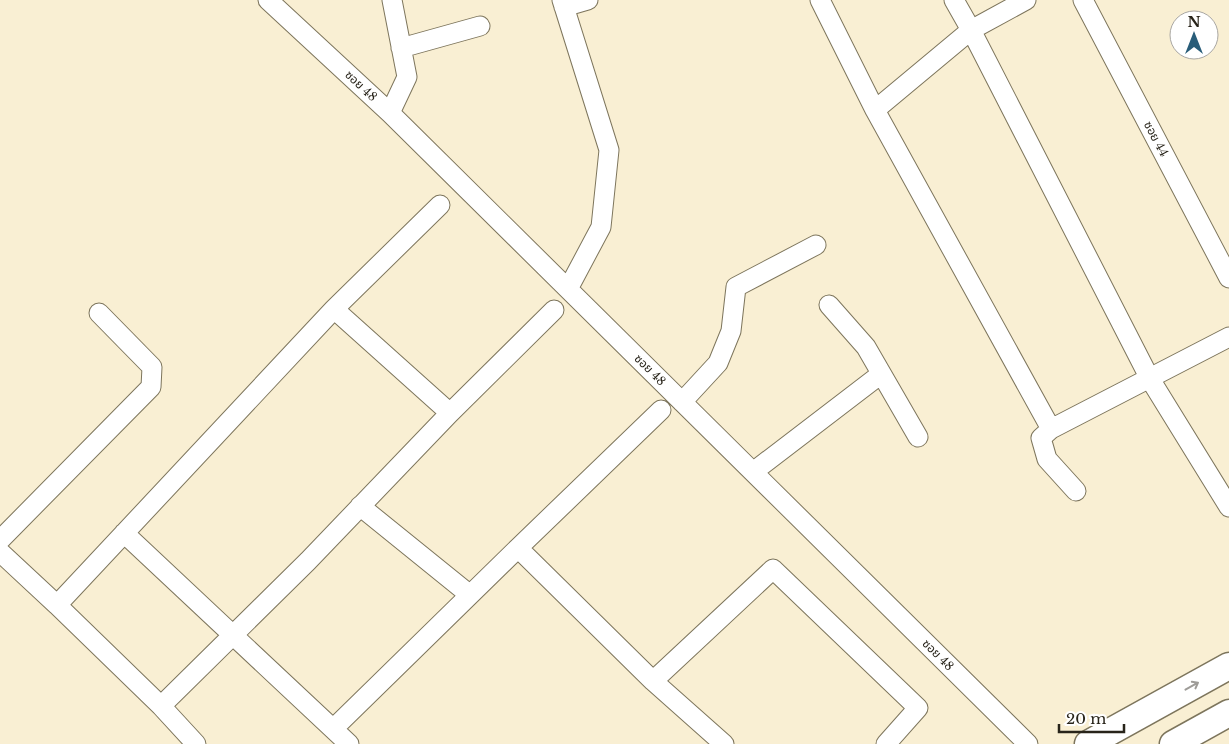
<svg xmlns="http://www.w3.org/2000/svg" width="1229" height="744" font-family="'Libre Baskerville','Noto Sans Thai',serif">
	<rect width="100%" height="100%" fill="#f9efd3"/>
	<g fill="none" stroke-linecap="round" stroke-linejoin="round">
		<g stroke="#7d755c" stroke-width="21">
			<path id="street" d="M268,0L390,113L1028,744
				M562,0L609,150L601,227L568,289
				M820,0L875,110L1051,429L1229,337
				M954,0L971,30L1150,379L1229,507
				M1083,0L1229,278
				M564,7L588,0
				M401,48L480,26
				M875,110L971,30L1026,0
				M390,113L407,77L392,0
				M829,305L866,347L918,437
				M334,309L450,413
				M682,402L718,363L731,331L736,287L816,245
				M661,410L518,548L653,681L724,744
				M1051,429L1041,438L1047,459L1076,491
				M753,472L881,374
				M360,506L470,595
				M124,533L349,744
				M0,540L151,387L152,367L99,313
				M0,552L57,605L334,309L440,205
				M57,605L161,706L196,744
				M653,681L773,569L918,708L886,744
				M161,706L308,561L450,413L554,310
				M333,729L518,548"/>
		</g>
		<g stroke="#7d755c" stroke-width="29">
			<path id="secondary" d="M1088,744L1229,666
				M1173,744L1229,713"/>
		</g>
		<use href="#street" stroke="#fff" stroke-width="19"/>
		<use href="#secondary" stroke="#fff" stroke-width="26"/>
	</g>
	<defs><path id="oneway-shaft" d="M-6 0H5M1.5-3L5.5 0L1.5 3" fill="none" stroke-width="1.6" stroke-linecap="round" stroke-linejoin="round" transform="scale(1.25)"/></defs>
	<use stroke="#9e9c98" href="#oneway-shaft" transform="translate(1192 686) rotate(-29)"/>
	<g text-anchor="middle" stroke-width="4" stroke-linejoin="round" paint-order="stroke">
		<g font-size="12" fill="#28241a" stroke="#fff">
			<text transform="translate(361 86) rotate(43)" y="4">ซอย 48</text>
			<text transform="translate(1156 139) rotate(62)" y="4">ซอย 44</text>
			<text transform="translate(650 370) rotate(45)" y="4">ซอย 48</text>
			<text transform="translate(938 655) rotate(45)" y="4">ซอย 48</text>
		</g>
	</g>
	<g transform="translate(1194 35)"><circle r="24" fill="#ffffff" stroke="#a9a7a3"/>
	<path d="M0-4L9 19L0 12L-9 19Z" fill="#295d79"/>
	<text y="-8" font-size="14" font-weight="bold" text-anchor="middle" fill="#28241a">N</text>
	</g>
	<path d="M1059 724v8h65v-8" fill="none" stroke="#28241a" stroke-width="2.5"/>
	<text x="1066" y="724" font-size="15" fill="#28241a" stroke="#ffffff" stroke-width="4" paint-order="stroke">20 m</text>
</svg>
